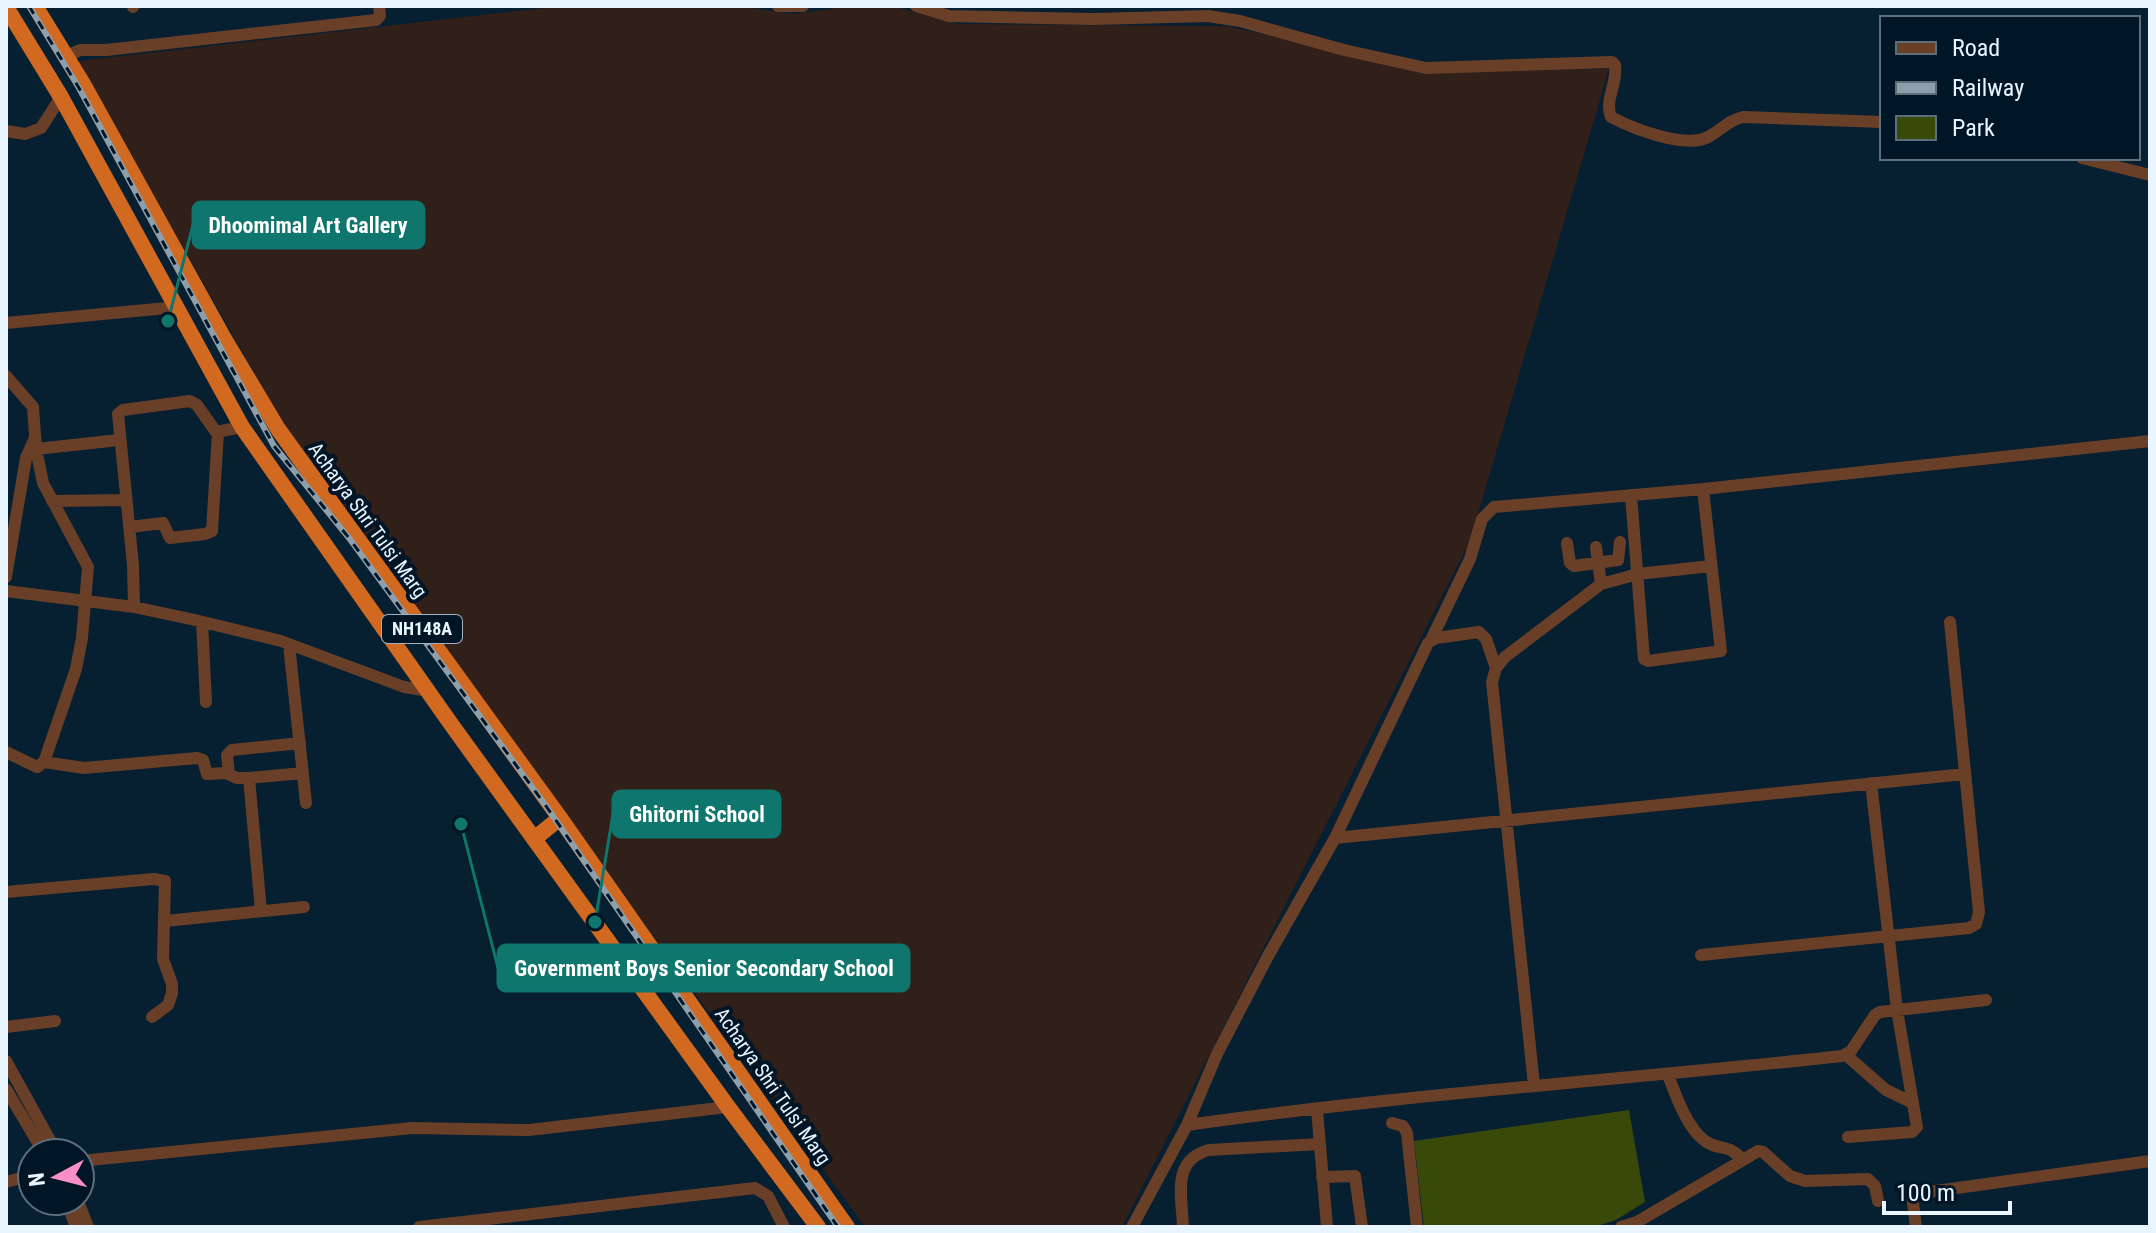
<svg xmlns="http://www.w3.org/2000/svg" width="2156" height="1233" font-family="'Roboto Condensed',sans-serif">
	<rect width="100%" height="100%" fill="#061f31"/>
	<path fill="#311f1a" d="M561,6H739L793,14L851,6H892L959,24L1227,26L1427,71L1609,69L1470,541L1122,1227H865L292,439L77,61Z"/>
	<path fill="#39490a" d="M1629,1110L1645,1202L1616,1220L1594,1227H1424L1414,1141Z"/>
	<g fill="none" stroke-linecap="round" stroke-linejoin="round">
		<path stroke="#693f27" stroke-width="12" d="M133,6V7
			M778,6H803
			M916,6L949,16L1093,19L1208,16L1240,21L1344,50L1426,68L1612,62L1615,65C1618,83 1604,100 1611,117C1634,129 1687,150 1710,136C1722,129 1729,120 1743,117L1882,122
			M65,57L80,50H106L376,20L380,16L379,6
			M6,131L25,134L41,128L61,97
			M2082,158L2150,175
			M6,323L178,307
			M6,376L33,407L36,449L43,483L88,567L82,638L76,669L44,762
			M36,449L119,440
			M1631,495L1644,659L1648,661L1721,651L1703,489
			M52,501L125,500
			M130,527L163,523L170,538L205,534L212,531L218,432
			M1567,543L1570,563L1574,566L1618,560L1620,542
			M1596,547L1601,584
			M6,577L26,458L34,440
			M6,591L134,607L195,620L281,641L404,687L429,691
			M134,607L133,565L118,414L123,410L190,401L197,405L216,432L242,427
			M202,622L206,702
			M1431,640L1470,559L1482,519L1494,507L1703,489L2150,441
			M289,645L306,803
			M6,752L37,767L44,762L84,768L197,758L203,760L207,774L226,773L237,778H249L261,911
			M229,774L227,755L232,750L300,743
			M249,778L303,773
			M1335,838L1965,774
			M6,892L154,879L165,881L163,959L172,984V993L168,1005L152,1017
			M165,921L304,907
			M1701,955L1969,928L1976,924L1979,912L1950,622
			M6,1027L55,1021
			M1846,1055L1886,1090L1913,1103
			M6,1061L57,1153
			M1668,1075C1676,1096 1687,1128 1705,1141C1721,1152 1726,1142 1743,1160L1758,1151L1763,1152L1790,1176L1805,1181L1868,1179L1875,1186L1878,1201
			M1534,1085L1492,682L1496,668L1505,657L1601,584L1638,574L1711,566
			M6,1089L44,1153
			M1317,1110L1327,1227
			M1392,1123L1403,1126L1407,1133L1417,1227
			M1187,1125C1404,1094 1624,1080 1842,1056L1851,1051L1875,1015L1880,1012L1986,1000
			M1848,1137L1912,1132L1917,1127L1897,1010L1871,783
			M80,1161L412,1128L529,1130L728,1107
			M1322,1177L1355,1176L1362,1227
			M6,1182L32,1175
			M66,1201L76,1227
			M78,1201L88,1227
			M419,1227L755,1188L768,1196L784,1227
			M1132,1227L1187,1125L1217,1054L1268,956L1335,838L1428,643L1436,638L1479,632L1486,639L1496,668
			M1183,1227C1182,1196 1171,1160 1209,1150L1320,1144
			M1621,1227L1637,1222L1743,1160
			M1916,1227L1912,1195L1914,1194L2150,1161"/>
		<path stroke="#d16920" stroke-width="16" d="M35,6L83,84L222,335L278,429L560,818L847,1227
			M6,7L61,97L242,427L451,724L728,1107L818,1227
			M534,839L560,818"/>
		<g stroke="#8e9fac" stroke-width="6">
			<path id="rail" d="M29,6L79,88L274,446L349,538L546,806L838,1227"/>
		</g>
		<use href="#rail" stroke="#001526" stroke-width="3" stroke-dasharray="9" stroke-linecap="butt"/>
	</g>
	<g text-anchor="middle" stroke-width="8" stroke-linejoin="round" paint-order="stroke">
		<rect fill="#001526" stroke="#a3b2be" stroke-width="2" x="382" y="615" width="80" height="28" rx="6"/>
		<g font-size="18" font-weight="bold" fill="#e9f5ff">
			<text x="422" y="635">NH148A</text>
		</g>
		<g font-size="20" fill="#e9f5ff" stroke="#001526">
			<text transform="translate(368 520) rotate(54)" y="7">Acharya Shri Tulsi Marg</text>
			<text transform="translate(773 1086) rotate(55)" y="7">Acharya Shri Tulsi Marg</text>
		</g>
	</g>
	<path fill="none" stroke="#0f766e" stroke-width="3" d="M168 321L193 225M595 922L613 814M461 824L498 968"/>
	<g fill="#0f766e" stroke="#001526" stroke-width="3">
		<circle cx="168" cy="321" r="8"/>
		<circle cx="595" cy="922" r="8"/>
		<circle cx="461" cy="824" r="8"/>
	</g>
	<g fill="#0f766e" stroke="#0f766e" stroke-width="3">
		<rect x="193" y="202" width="231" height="46" rx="8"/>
		<rect x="613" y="791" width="167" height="46" rx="8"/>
		<rect x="498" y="945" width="411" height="46" rx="8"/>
	</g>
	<g font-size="22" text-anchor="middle" font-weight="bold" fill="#fff">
		<text x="308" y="233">Dhoomimal Art Gallery</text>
		<text x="697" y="822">Ghitorni School</text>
		<text x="704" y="976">Government Boys Senior Secondary School</text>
	</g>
	<rect width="2156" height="1233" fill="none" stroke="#e9f5ff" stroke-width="16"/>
	<rect x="1880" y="16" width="260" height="144" fill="#001526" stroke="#5d6f7d" stroke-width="2"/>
	<rect x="1896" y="42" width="40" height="12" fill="#693f27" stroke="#5d6f7d" stroke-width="2"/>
	<text x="1952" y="56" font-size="24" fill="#e9f5ff">Road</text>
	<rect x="1896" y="82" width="40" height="12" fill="#8e9fac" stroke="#5d6f7d" stroke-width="2"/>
	<text x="1952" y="96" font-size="24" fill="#e9f5ff">Railway</text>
	<rect x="1896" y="116" width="40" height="24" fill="#39490a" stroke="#5d6f7d" stroke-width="2"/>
	<text x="1952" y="136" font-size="24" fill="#e9f5ff">Park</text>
	<g transform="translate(56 1177) rotate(263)"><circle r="38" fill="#001526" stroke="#5d6f7d" stroke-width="2"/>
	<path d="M0-6L14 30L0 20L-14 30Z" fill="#f98fc9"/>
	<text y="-12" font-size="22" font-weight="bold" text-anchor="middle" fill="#e9f5ff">N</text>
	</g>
	<path d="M1884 1201v12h126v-12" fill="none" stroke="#e9f5ff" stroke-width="4"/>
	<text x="1896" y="1201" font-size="24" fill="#e9f5ff" stroke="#001526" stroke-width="6" paint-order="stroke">100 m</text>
</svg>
